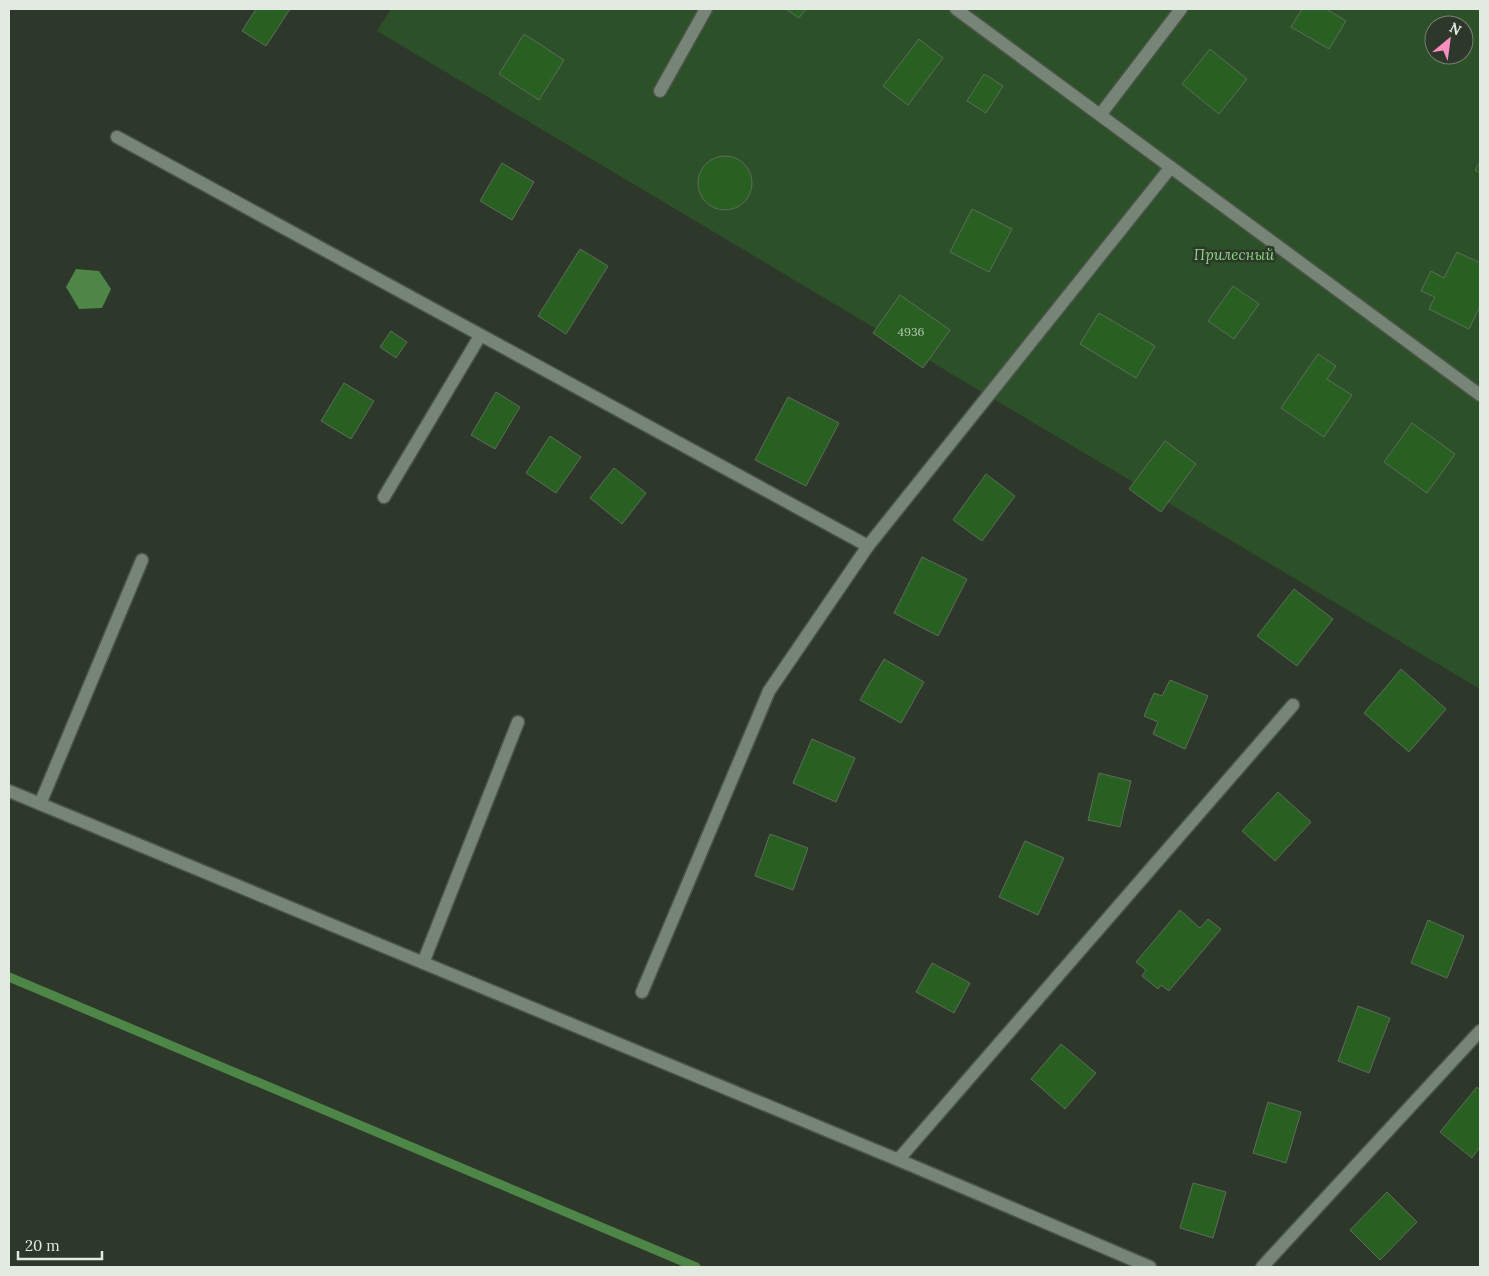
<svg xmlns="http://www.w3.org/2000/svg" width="1489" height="1276" font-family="Lora,serif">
	<rect width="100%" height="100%" fill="#2d382b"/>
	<path fill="#2c5128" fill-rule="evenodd" d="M391,9H1480V689L377,31ZM1434,25H1464V55H1434Z"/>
	<path fill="#4d8647" d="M76,269L99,271L111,289L102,308L79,309L66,287Z"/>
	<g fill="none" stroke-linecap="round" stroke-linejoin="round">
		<path stroke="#4d8647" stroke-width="9" d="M9,977L696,1267"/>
	</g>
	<path fill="#286022" stroke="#5f6b5d" d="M256,9H290L266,46L242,31Z
		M786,9H806L799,18Z
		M1302,9H1326L1346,21L1329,49L1291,27Z
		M524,34L564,60L539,100L499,74Z
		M919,39L943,58L908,105L883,86Z
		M1210,49L1247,79L1219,114L1182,84Z
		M984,74L1003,86L986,113L967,101Z
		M698 183a27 27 0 1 1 54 0a27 27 0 1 1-54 0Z
		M1480,162V173L1475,170Z
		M502,163L534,182L512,220L480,201Z
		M972,209L1012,229L989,272L950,252Z
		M580,249L608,266L566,334L538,316Z
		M1457,252L1480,263V306L1469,329L1429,309L1435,297L1421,291L1431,271L1444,278Z
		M1233,286L1259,304L1234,339L1208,321Z
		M900,295L950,330L923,368L873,333Z
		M1099,313L1155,346L1136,378L1080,344Z
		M391,331L407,342L396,358L380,347Z
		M1318,354L1336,366L1327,379L1352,395L1324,437L1281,408Z
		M344,383L374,401L351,439L321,421Z
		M496,392L520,407L495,449L471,435Z
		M788,397L839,423L806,486L755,460Z
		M1412,423L1455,454L1427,493L1384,462Z
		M550,436L581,457L556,493L526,473Z
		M1165,441L1196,464L1161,512L1129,489Z
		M614,468L646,493L622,524L590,498Z
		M986,474L1015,496L982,541L953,520Z
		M922,557L967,579L938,636L894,613Z
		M1294,589L1333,619L1297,666L1257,636Z
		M884,659L924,682L901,723L860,700Z
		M1401,669L1446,709L1409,752L1364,713Z
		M1170,680L1208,696L1185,749L1153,734L1158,722L1144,716L1154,693L1162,696Z
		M812,739L855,758L836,802L793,783Z
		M1099,773L1131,781L1120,827L1088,820Z
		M1278,792L1311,822L1275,861L1242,831Z
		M770,834L808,848L793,890L755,876Z
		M1025,841L1064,858L1038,915L999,897Z
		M1180,910L1200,928L1208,919L1221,929L1169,991L1161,985L1158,989L1142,976L1146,970L1136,962Z
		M1428,920L1464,936L1447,978L1411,963Z
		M932,963L970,983L954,1013L916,992Z
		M1358,1006L1390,1018L1369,1073L1338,1061Z
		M1061,1044L1096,1073L1065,1109L1031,1079Z
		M1477,1087L1480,1090V1147L1472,1158L1440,1132Z
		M1268,1102L1301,1112L1286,1163L1253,1153Z
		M1193,1183L1226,1192L1213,1238L1180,1228Z
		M1387,1192L1417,1222L1380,1260L1350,1230Z"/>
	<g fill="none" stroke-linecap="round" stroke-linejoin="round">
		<g stroke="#4b5449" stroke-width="15">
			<path id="lane" d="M1100,115L1181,9"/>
		</g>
		<g stroke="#4b5449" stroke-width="15">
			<path id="street" d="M956,9L1480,395
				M660,91L706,9
				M117,137L868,546
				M384,497L480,336
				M9,791L913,1166L1150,1267
				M40,804L142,560
				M423,963L518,722
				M642,992L769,691L868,546L1171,167
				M898,1160L1293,705
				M1262,1267L1480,1031"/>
		</g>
		<use href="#lane" stroke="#778576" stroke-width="12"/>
		<use href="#street" stroke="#778576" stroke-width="12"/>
	</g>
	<g text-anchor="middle" stroke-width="5" stroke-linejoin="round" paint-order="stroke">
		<g font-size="12" fill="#b4c8b2">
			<text x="911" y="336">4936</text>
		</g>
		<g font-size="15" font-style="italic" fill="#89d680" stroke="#2d382b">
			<text x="1234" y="260">Прилесный</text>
		</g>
	</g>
	<rect width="1489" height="1276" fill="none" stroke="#e3eae2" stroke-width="20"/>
	<g transform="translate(1449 40) rotate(29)"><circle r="24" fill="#2d382b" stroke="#767f74"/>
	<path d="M0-4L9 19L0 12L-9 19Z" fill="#fc8fc1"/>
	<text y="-8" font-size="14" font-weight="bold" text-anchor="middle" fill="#e3eae2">N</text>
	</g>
	<path d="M18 1251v8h84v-8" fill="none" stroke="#e3eae2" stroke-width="2.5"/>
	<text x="25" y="1251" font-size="15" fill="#e3eae2" stroke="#2d382b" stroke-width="4" paint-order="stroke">20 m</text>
</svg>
